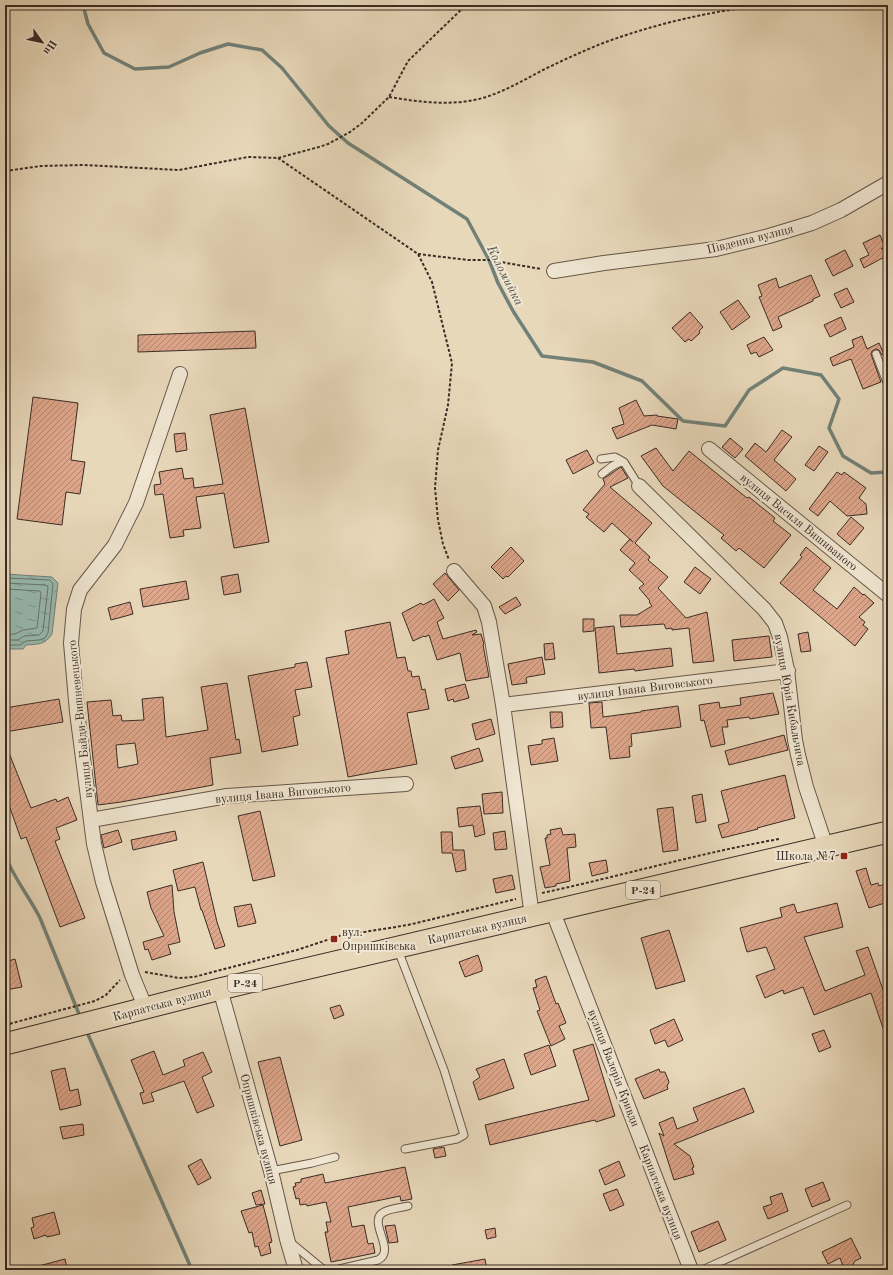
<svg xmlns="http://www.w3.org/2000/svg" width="893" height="1275" font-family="'Old Standard TT',serif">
	<defs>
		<pattern id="water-ripples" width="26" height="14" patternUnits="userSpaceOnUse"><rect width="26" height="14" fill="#97bab0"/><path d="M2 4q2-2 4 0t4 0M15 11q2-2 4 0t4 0" fill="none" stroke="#7c978f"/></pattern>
		<pattern id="building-hatch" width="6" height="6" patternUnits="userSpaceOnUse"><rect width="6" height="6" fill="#dea68b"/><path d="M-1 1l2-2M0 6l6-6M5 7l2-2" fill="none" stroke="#b58771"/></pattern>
	</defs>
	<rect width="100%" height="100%" fill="#e8d8ba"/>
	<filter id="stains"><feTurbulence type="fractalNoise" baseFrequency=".005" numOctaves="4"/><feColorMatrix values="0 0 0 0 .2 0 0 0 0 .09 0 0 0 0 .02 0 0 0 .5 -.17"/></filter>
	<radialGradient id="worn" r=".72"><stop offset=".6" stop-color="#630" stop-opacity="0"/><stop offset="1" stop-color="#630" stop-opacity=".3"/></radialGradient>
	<path fill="url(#water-ripples)" stroke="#728178" d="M5,574L52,577L58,583L52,634C45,645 38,644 26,645L23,649H5Z"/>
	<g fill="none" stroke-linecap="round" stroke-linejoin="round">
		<path stroke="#69736a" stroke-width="1" d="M5,578L50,580L53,584L48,633L45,638L39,640L26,641L20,645H5
			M5,583L46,585L48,587L43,631L39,635L24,636L18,640H5
			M5,589L40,591L41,593L37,628L23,630L15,634H5"/>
		<path stroke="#728178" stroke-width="3.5" d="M83,5L88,24L104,53L135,69L169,67L200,53L228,44L262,50L282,68L329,126L348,143L467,219L489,260L498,283L513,311L542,356L593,362L642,381L683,421L725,426L749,390L783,368L821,375L839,399L829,428L843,456L871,473L888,472
			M5,855C14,879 29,896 40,918L81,1019
			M86,1030L192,1270"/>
	</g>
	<path fill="url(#building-hatch)" stroke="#3b2c25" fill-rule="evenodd" d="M880,235L885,247L881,249L888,246V255L864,268L860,259L869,255L863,243Z
		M845,250L853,266L833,276L825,260Z
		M811,275L820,296L813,299V301L778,317L782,327L773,331L759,297L762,296L758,285L776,278L779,288Z
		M847,288L854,302L841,308L834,294Z
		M738,300L750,317L732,330L720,312Z
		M690,312L703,327L699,331L700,333L691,341L689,339L685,342L672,328Z
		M841,317L846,329L830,337L824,325Z
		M255,331L256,348L138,352V335Z
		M862,336L867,349L879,343L884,354L882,355L879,350L876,349L872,351L871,354L881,382L863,389L851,359L833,366L830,358L854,347L852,340Z
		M764,337L773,350L759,357L756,352L751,354L747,345Z
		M33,397L78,403L71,460L85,462L80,494L66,492L62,525L17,519Z
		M636,400L644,416L657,415V416L678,419L676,429L652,425L617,439L612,428L624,424L619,408Z
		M245,408L269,542L234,548L224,493L196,497L201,528L183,530L184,536L170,538L163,494L155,495L154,485L161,484L159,472L182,468L184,479L193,478L194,488L223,484L210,415Z
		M782,430L792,437L774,460L796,479L786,491L745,456L755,443L766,452Z
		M185,433L187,450L176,452L174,434Z
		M730,438L743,449L735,458L722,447Z
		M819,446L828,452L814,471L805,465Z
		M656,448L673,471L689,451L747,498L749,497L775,518L773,521L791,535L764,568L739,548L736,551L721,538L724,535L663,486L641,456Z
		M587,450L594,463L573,474L566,460Z
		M621,467L628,478L610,487L652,523L635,543L650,557L648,560L668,577L658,588L686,618L707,612L714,661L693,663L689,628L672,630V628L666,629L664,624L621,627L620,615H637L652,606L649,602L650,601L639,588L644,584L629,570L635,563L620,550L630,539L633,542L612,523L604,532L586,517L589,514L583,510L605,484L603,479Z
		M837,472L842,475L844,472L866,488L859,498L866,504L867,514L847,516L830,501L818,516L809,509Z
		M851,517L864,528L850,545L837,534Z
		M511,547L524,561L508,577L506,576L503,579L491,567Z
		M806,547L831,568L813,590L837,609L854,587L863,595L864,594L874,603L859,617L865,622L863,625L868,629L855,646L780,583L802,557L800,555Z
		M695,567L711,579L700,594L684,582Z
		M445,573L459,590L448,601L433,584Z
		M238,574L241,592L224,595L221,577Z
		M186,581L189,599L143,607L140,589Z
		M516,597L521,605L505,614L499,607Z
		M434,599L444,618L437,622L443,639L476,630L477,632L472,635L481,634L484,644L483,645L489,677L466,681L460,653L437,660L429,635L425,637L424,636L413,641L402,613L421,603L423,605Z
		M130,602L133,614L111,620L108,608Z
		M583,619H594V631L583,632Z
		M390,622L397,658L405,657L408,671H411L412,677L419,676L422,690L425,689L429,709L407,713L417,764L348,777L326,658L349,654L345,631Z
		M614,626L617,654L671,648L673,666L635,671L634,669L599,673L595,628Z
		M808,632L811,651L801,652L798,634Z
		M769,636L772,657L734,661L732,640Z
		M553,643L555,659L545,660L544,644Z
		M542,657L545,674L528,677L526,678L527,683L512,685L508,664Z
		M307,662L312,687L295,690L300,715L293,717L298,745L262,752L248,676L295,667V664Z
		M227,683L236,740L239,739L241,753L210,758L213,785L121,802L98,805L87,702L111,700L113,716L121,715L122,721L144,720L142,699L163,697L166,737L208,730L201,687ZM135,743L138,764L118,768L116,745Z
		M465,684L469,698L454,702L453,699L448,701L445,689Z
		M773,693L779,714L750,719L749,717L727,720L728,727H722L725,744L711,747L704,720L701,721L699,705L719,702L720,708L741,705L740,698Z
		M59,699L63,722L5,732V708Z
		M602,702L603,717L641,712V711L678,706L681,727L631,734L632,746L629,747L630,757L610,759L606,727L591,728L589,703Z
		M550,712H562L563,727L551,728Z
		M491,719L495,734L476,740L472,724Z
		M784,735L788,750L729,765L725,751Z
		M554,738L558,761L531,765L528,746L542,744V740Z
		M5,743L31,808L56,799L57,802L68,797L77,820L56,828L60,839L55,841L85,918L60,927L26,837L21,839L5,794Z
		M479,748L483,761L455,769L451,757Z
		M785,775L795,818L757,828L758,829L722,838L718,825L729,822L721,791Z
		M502,792L503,813L484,814L482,794Z
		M702,794L706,821L696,823L692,796Z
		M480,806L485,834L475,837L473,825L459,827L457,808Z
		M673,807L678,850L663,852L657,809Z
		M260,811L275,876L253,881L238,816Z
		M561,828L563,835L575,834L576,847L567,848L570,881L556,884V886L545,888L540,867L550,865L545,838H547V835L551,834L550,830Z
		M118,830L122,842L104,848L101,835Z
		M175,831L177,840L133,850L131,840Z
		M505,831L507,849L495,850L493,833Z
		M441,832H452L453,850H464L466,870L456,872L452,853H442Z
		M606,860L608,872L592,876L589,863Z
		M203,862L217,922L225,946L215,949L202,910H201L195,887L178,891L173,870Z
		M866,868L871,885L878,883L879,886L888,883V902L869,908L856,871Z
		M512,875L515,889L496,893L493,879Z
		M172,885L174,912L180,942L168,945L171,954L152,960L148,949L145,950L143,942L164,936L151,908L147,892Z
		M837,903L843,927L804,937L825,991L865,975L856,951L868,947L888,1004V1037H886L871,993L814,1015L803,987L784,994L783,990L765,998L756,976L775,969L766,947L747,952L740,928L782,917L780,908L794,904L797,913Z
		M251,904L256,923L238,927L234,907Z
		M669,930L685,981L656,989L641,938Z
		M478,955L482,967V971L465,977L459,962Z
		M15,959L22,987L5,990V962Z
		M546,976L556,1004L558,1003L566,1023L559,1026L565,1039L551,1046L537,1011L540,1010L533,988L537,987L535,980Z
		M340,1005L344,1015L334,1019L330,1008Z
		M674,1019L683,1040L668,1047L665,1040L655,1044L650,1030Z
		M824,1030L831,1047L819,1052L812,1034Z
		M593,1044L615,1116L596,1122L595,1120L490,1145L485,1125L589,1100L573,1050Z
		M549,1045L556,1066L531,1075L524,1054Z
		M154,1051L163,1075L185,1066L183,1060L203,1052L212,1072L202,1077L214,1106L197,1113L184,1081L151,1093L154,1101L143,1104L140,1093L144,1092L131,1060Z
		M280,1057L302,1140L280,1146L258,1062Z
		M504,1059L514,1088L479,1100L473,1082L480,1077L476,1069Z
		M65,1068L70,1091L78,1089L81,1105L60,1110L51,1071Z
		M659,1069L660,1072H665L669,1082L667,1086L668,1089L644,1099L635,1079Z
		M744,1088L754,1112L674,1144L690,1156L694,1167L692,1168L694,1174L674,1180L659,1133L664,1136L659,1123L673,1117L677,1129L698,1121L693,1108Z
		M83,1124L84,1135L63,1139L60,1127Z
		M444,1147L446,1156L435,1158L433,1149Z
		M201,1159L211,1178L198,1185L188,1166Z
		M619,1161L625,1176L605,1185L599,1170Z
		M405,1167L412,1199L401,1201L400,1196L348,1207L352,1227L364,1225L368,1244L373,1243L375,1253L331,1262L325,1232H328L326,1222H331L326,1202L307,1206L306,1204L300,1205L299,1198L296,1199L293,1187L296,1186L295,1183L301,1182V1179L323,1174L325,1183Z
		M823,1182L830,1200L812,1207L805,1189Z
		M617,1189L624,1205L610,1211L603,1194Z
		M261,1190L265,1204L256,1205L252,1193Z
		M782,1193L788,1211L768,1219L763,1207L772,1204L770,1197Z
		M263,1205L267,1220L272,1242L269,1243L271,1253L261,1256L258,1246L255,1247L252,1232L249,1233L241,1211Z
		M54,1212L60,1234L47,1237L46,1235L34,1239L31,1228L34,1227L32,1218Z
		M718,1221L726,1240L699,1252L691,1232Z
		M395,1225L398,1242L389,1243L385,1226Z
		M495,1228L496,1237L487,1239L485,1230Z
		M851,1238L861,1258L855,1261L852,1266L848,1268L843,1266L840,1258L828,1264L822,1252Z
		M65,1259L67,1268L62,1270H35V1267Z
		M485,1259L487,1270H453L452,1265Z"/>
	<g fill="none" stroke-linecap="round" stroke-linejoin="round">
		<g stroke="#66574a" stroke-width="9">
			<path id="lane" d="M876,354L888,385
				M601,459L615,457L624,462
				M602,474C609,469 615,462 624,462L639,486
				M398,950L444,1070L464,1135L457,1139L405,1149
				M271,1171L312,1163L335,1157
				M290,1242L324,1270
				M335,1270L378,1260C396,1251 370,1225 381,1214C387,1208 401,1208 408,1206
				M702,1270L847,1205"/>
		</g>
		<g stroke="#66574a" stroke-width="16">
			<path id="street" d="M554,271L604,263L716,249L769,236L812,223L841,210L888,183
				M709,449L888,595
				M639,486L764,609L775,623L780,637L787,670L795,740L798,755L806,787L826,847
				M454,571L484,606L489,622L503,705L532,916
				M503,705L788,671
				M91,820L227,796L406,784
				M553,912L691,1270
				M220,989L271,1171L287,1239L296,1270
				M146,1009L132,975L103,882L94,844L77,712L71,643L74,609L80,590L115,545L136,503L180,374"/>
		</g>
		<g stroke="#3b2c25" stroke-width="23">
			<path id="primary" d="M5,1044L220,989L888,832"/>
		</g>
		<path stroke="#3b2c25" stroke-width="2" stroke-dasharray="3 2" stroke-linecap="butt" d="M389,97C419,102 449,106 479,99C502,93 522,81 543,70C561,61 579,53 598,45C650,25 713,10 769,5
			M278,158L418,254L432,282L452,363L448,405L438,450L435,488L438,520L443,544L449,560
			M5,171L41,166L84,165L179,170L248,157L278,158L319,147L328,144L350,132L362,123L389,97L408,61L466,5
			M418,254L468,260H489L541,269
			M542,893C621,876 700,853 779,839
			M145,972L179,978L194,977L297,950L339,936L408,925L516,899
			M5,1025L95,1001L106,995L120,980"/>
		<use href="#lane" stroke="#f0e6d2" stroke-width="7"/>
		<use href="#street" stroke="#f0e6d2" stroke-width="14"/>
		<use href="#primary" stroke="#e8d8ba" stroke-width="21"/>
	</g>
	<g fill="#8f2418" stroke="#f0e6d2" stroke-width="1.5">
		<rect x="840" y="852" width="8" height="8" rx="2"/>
		<rect x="330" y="935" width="8" height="8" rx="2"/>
	</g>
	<g text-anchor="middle" stroke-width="4" stroke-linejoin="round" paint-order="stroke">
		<g fill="#f0e6d2" stroke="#716459" stroke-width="1">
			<rect x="626" y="881" width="34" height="18" rx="3"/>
			<rect x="228" y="974" width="34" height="18" rx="3"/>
		</g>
		<g font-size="11" font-weight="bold" fill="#3b2c25">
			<text x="643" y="894">Р-24</text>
			<text x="245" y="987">Р-24</text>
		</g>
		<g font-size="12" fill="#3b2c25" stroke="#f0e6d2">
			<text transform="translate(750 239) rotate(-14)" y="4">Південна вулиця</text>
			<text transform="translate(799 522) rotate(39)" y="4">вулиця Василя Вишиваного</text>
			<text transform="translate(645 688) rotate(-7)" y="4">вулиця Івана Виговського</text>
			<text transform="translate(790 700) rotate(80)" y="4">вулиця Юрія Кибальчича</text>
			<text transform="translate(80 719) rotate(-96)" y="4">вулиця Байди-Вишневецького</text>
			<text transform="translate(283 793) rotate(-5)" y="4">вулиця Івана Виговського</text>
			<text transform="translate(477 929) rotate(-13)" y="4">Карпатська вулиця</text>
			<text transform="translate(162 1004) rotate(-15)" y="4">Карпатська вулиця</text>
			<text transform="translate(614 1068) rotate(69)" y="4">вулиця Валерія Кривди</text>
			<text transform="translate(259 1129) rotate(75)" y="4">Опришківська вулиця</text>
			<text transform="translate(661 1192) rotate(69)" y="4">Карпатська вулиця</text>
		</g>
		<g font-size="12" fill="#3b2c25" stroke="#f0e6d2" text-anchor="end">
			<text x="836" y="860">Школа №7</text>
			<text x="342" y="936" text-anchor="start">вул.<tspan x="342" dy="14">Опришківська</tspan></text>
		</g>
		<g font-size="13" font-style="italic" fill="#525048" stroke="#f0e6d2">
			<text transform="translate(506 275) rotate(63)" y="5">Коломийка</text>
		</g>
	</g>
	<rect width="893" height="1275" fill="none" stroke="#e8d8ba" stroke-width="20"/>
	<rect x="6" y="6" width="881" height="1263" fill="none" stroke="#3b2c25" stroke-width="2"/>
	<rect x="10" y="10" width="873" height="1255" fill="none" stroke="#3b2c25"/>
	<g transform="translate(42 42) rotate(123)" stroke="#f0e6d2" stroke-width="3" paint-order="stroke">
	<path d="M0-3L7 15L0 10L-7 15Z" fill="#3b2c25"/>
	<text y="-6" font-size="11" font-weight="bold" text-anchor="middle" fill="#3b2c25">Пн</text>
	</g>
	<rect width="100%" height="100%" filter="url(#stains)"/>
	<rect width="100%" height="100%" fill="url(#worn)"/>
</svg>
